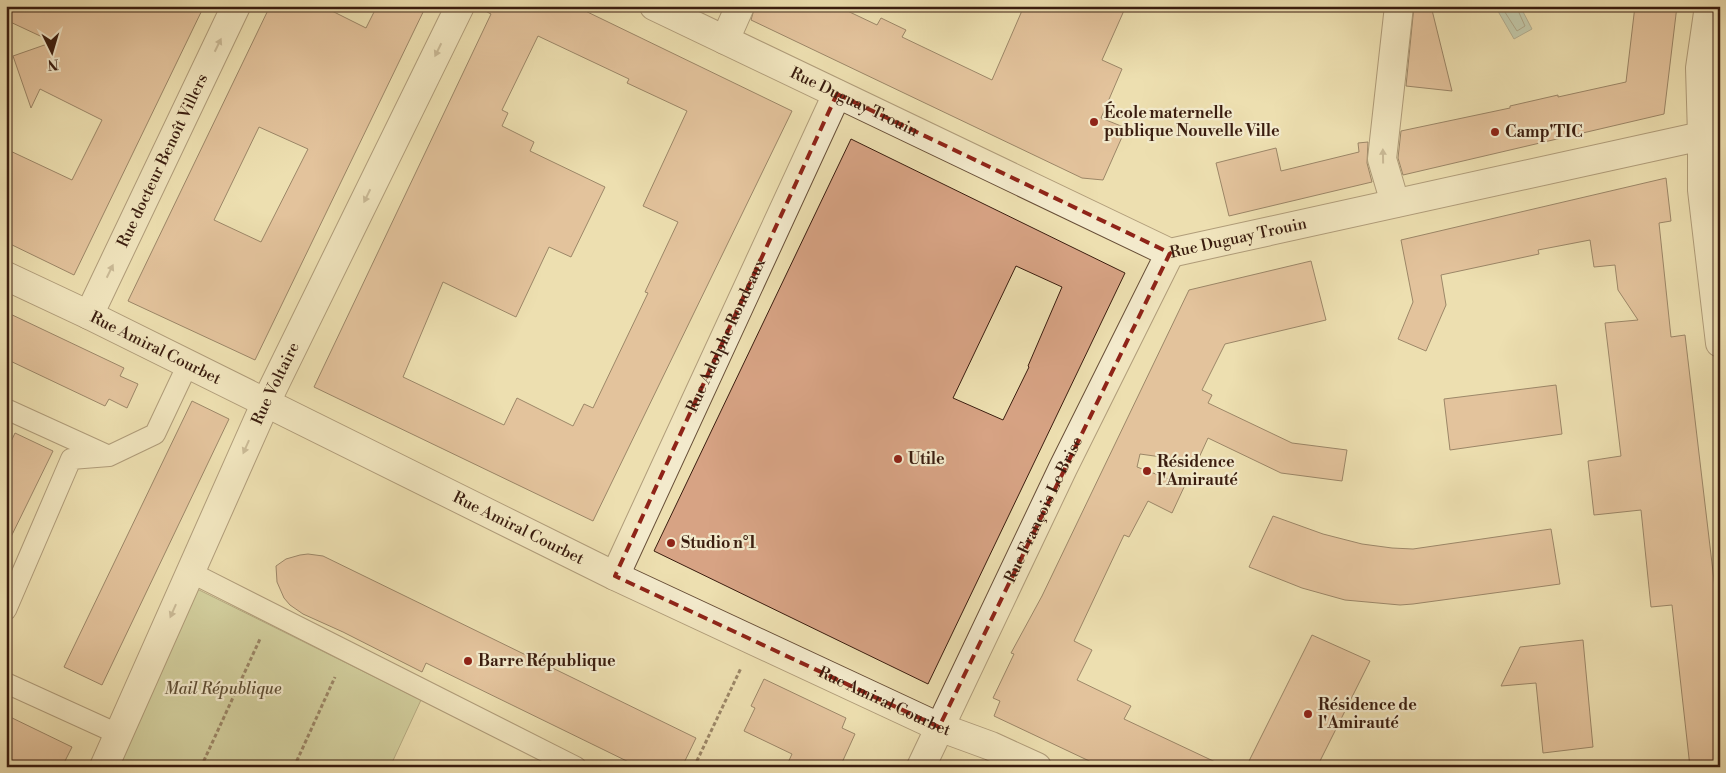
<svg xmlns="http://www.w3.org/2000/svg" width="1726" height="773" viewBox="0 0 1726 773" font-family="'Libre Bodoni',serif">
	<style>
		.green { fill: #b5c28d; stroke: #78704e }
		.water { fill: #9abcb2; stroke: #747c71 }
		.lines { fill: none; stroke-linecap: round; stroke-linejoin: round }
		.shore { stroke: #6a6c60; stroke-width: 1 }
		.building { fill: #d7a384; stroke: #3a1d0f; fill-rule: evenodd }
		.lane-casing { stroke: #674e37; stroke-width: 22 }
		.street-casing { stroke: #674e37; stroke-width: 30 }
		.path { stroke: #3a1d0f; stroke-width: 3; stroke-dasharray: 4 2.5; stroke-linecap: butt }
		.lane { stroke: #f3eacc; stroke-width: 20 }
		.street { stroke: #f3eacc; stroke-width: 28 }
		.oneway { fill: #a08e77 }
		.marked { fill: none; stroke: #8f2418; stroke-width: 4; stroke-dasharray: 10 6; stroke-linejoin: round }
		.poi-dot { fill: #8f2418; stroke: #f3eacc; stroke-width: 2 }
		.labels { text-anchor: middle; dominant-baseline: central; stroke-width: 4.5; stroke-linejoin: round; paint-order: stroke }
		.street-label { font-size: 16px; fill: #3a1d0f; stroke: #f3eacc }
		.poi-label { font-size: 16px; font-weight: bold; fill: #3a1d0f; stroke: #f3eacc; text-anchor: start }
		.park-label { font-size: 16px; font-style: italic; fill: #5f4f35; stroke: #f3eacc }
	</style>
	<rect width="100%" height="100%" fill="#eddfb0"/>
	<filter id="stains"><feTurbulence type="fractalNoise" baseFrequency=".004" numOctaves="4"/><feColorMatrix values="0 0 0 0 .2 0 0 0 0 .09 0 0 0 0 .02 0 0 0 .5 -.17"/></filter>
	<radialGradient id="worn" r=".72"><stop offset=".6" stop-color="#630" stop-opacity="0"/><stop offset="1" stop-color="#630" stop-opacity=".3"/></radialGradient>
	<!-- green -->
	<path class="green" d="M185 583 421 700 390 767H104Z"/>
	<!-- water -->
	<path class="water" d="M1495 6H1520L1532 29 1514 39Z"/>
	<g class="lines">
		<!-- shore -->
		<path class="shore" d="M1501 6 1517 31 1525 26 1516 6"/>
	</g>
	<!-- building -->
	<g class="building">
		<path d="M6 6H204L74 275 6 242V149L72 180 102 120 40 89 31 108 13 56 53 42 6 20Z"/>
		<path d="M270 6H322L366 28 377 6H426L255 360 128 301ZM259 127 308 149 261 242 214 220Z"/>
		<path d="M476 6H575L792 111 593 521 314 387 491 14ZM538 36 629 79 627 83 687 111 643 206 678 222 645 292 648 293 593 408 584 404 573 426 517 398 504 425 403 377 443 282 516 317 549 247 571 257 605 187 530 151 534 142 502 126 508 113 502 110Z"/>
		<path d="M755 6H837L877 25 881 18 906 30 902 37 992 80 1024 6H1126L1102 60 1122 69 1101 118 1126 128 1103 180 1082 178 751 20Z"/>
		<path d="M1414 6H1431L1452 91 1406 86Z"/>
		<path d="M1635 6H1677L1664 114 1403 175 1398 158 1401 131 1510 108V106L1558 95V97L1626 82Z"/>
		<path d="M851 139 1125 273 928 684 654 551ZM1016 266 1062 287 1028 366 1029 367 1003 420 953 398Z"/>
		<path d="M1368 142 1367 163 1372 182 1229 216 1216 163 1276 148 1281 171 1359 152 1358 143Z"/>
		<path d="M1666 178 1671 221 1659 223 1671 337 1685 335 1720 631V767H1690L1672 605 1651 607 1641 510 1594 515 1588 461 1621 456 1605 323 1638 320 1618 290 1615 265 1594 267 1590 240 1538 250 1539 254 1441 275 1446 305 1426 351 1398 339 1413 302 1401 240Z"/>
		<path d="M1311 261 1326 320 1225 344 1202 390 1212 395 1208 403 1292 443 1347 450 1342 481 1281 473 1208 438 1197 462 1140 454 1137 467 1185 485 1172 513 1148 501 1129 537 1124 535 1074 641 1092 650 1077 680 1131 706 1124 719 1226 767H1102L994 716 1000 701 993 698 1014 654 1011 653 1042 596 1189 290Z"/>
		<path d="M6 312 124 368 120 376 138 384 127 408 109 399 105 406 6 359Z"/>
		<path d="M1556 385 1562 434 1450 450 1444 399Z"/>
		<path d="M192 401 229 419 102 685 64 667Z"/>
		<path d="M15 433 53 451 6 547V452Z"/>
		<path d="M1273 516 1323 534 1362 544 1392 548 1413 549 1551 529 1560 584 1413 604 1400 605 1345 600 1302 588 1249 567Z"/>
		<path d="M308 554 323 556 696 738 682 767H639L426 663 422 672 343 632 303 614 290 605 284 598 277 582 276 566 286 559 300 555Z"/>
		<path d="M1312 635 1370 661 1317 767H1246Z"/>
		<path d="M1583 640 1593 747 1543 753 1536 683 1501 686 1520 647Z"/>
		<path d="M764 679 846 718 842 728 855 734 840 767H786L792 754 744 731 755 708 751 706Z"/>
		<path d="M6 715 72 747 62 767H16L6 762Z"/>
	</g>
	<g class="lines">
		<defs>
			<g id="lane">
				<path d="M6 409 107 455"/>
				<path d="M190 572 576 767"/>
				<path d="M6 610 71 459 109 456 155 434 188 364"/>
				<path d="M6 683 118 734"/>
			</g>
			<g id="street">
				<path id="s1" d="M654 6 1170 253 1720 132"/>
				<path d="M1709 6 1700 68 1702 135V190L1720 343"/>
				<path d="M725 40 740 6"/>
				<path d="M1395 203 1382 159 1399 6"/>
				<path id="s2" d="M6 276 89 315 615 576 939 727 991 746 1037 767"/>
				<path id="s3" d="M89 315 236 6"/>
				<path id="s4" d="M615 576 837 94"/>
				<path id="s5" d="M104 767 266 402 460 6"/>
				<path id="s6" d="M921 767 1063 468 1170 253"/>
			</g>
		</defs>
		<!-- lane casing -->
		<use href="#lane" class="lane-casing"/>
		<!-- street casing -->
		<use href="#street" class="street-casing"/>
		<!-- path -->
		<g class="path">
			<path d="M201 767 260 639"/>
			<path d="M294 767 335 677"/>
			<path d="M694 767 741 668"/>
		</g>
		<!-- lane -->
		<use href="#lane" class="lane"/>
		<!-- street -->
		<use href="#street" class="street"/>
	</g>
	<!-- one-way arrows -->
	<defs><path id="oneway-solid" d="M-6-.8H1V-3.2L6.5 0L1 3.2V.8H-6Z" transform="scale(1.25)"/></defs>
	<g class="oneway">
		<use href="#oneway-solid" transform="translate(218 45) rotate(-64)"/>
		<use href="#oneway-solid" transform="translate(438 50) rotate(116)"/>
		<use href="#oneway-solid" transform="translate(1383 156) rotate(-91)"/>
		<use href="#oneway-solid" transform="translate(367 196) rotate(116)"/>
		<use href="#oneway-solid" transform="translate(110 271) rotate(-64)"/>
		<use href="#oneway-solid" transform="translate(246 447) rotate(114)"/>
		<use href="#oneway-solid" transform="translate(173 611) rotate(114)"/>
	</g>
	<!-- marked area -->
	<path d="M0 0H1726V773H0ZM837 94 1170 253 939 727 615 576Z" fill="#eddfb0" fill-opacity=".55" fill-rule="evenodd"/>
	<path class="marked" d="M837 94 1170 253 939 727 615 576Z"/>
	<!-- markers -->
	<g class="poi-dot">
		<circle cx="1094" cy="122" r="5"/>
		<circle cx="1495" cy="132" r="5"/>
		<circle cx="898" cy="459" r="5"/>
		<circle cx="1147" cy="471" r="5"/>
		<circle cx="671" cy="543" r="5"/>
		<circle cx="468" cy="661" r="5"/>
		<circle cx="1308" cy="714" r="5"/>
	</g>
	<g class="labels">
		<!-- street labels -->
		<g class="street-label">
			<text stroke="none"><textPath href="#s1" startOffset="222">Rue Duguay Trouin</textPath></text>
			<text stroke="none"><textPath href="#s3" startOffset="171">Rue docteur Benoît Villers</textPath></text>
			<text stroke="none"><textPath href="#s1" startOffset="642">Rue Duguay Trouin</textPath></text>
			<text stroke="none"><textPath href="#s4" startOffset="265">Rue Adolphe Rondeaux</textPath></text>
			<text stroke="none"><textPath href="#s2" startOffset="166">Rue Amiral Courbet</textPath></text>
			<text stroke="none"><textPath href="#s5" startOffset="420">Rue Voltaire</textPath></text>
			<text stroke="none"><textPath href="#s6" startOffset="285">Rue François Le Brise</textPath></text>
			<text stroke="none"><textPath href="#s2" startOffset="571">Rue Amiral Courbet</textPath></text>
			<text stroke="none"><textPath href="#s2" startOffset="976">Rue Amiral Courbet</textPath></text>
		</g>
		<!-- poi labels -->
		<g class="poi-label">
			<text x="1104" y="113">École maternelle<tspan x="1104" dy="18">publique Nouvelle Ville</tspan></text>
			<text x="1505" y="132">Camp'TIC</text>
			<text x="908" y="459">Utile</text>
			<text x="1157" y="462">Résidence<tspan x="1157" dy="18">l'Amirauté</tspan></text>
			<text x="681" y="543">Studio n°1</text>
			<text x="478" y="661">Barre République</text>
			<text x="1318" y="705">Résidence de<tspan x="1318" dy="18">l'Amirauté</tspan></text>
		</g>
		<!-- park labels -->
		<g class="park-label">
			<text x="223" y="689">Mail République</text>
		</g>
	</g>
	<!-- margin -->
	<rect width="1726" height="773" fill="none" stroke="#eddfb0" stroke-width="25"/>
	<rect x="8" y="8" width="1711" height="758" fill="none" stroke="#3a1d0f" stroke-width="2.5"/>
	<rect x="12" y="12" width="1701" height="748" fill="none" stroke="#3a1d0f"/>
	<!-- north arrow -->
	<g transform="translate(52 52) rotate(175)" stroke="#f3eacc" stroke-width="4" paint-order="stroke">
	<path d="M0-4L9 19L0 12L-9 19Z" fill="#3a1d0f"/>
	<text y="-8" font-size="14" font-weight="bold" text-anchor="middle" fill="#3a1d0f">N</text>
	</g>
	<rect width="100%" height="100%" filter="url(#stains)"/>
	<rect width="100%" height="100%" fill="url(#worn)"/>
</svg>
